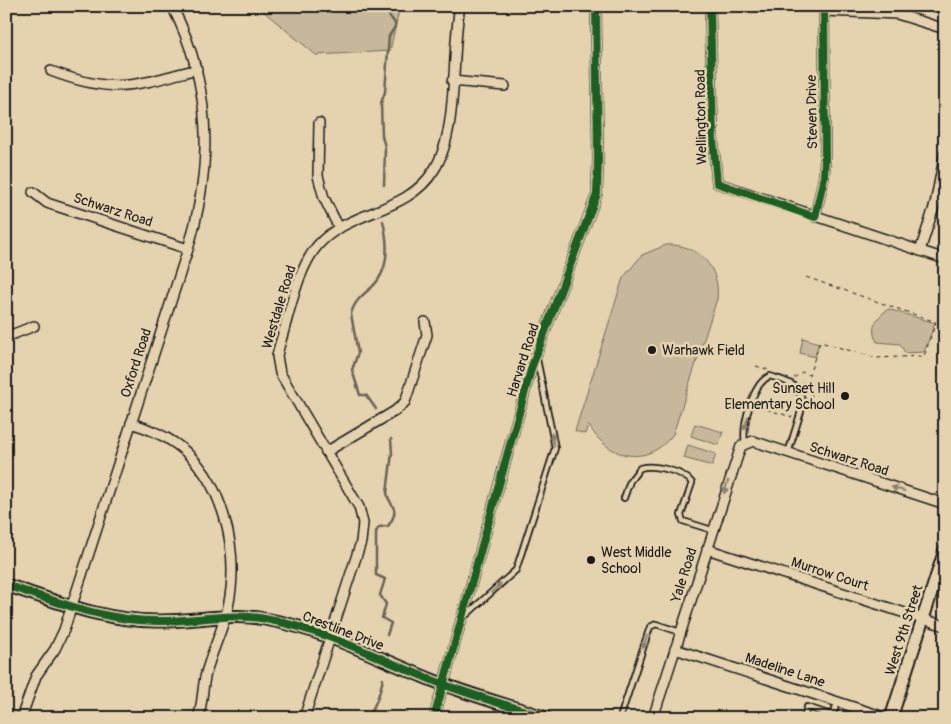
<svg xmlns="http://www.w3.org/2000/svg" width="951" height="724" viewBox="0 0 951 724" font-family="Pangolin,sans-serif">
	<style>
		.green { fill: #c8b89b; stroke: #726a5c }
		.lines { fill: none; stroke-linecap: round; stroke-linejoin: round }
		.stream { stroke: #6a6356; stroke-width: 2.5 }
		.service-casing { stroke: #1c1c1c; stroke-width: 8 }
		.minor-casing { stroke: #1c1c1c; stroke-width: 12 }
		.tertiary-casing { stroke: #1c1c1c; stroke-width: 15 }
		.path { stroke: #1c1c1c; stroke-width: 1; stroke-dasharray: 4 4; stroke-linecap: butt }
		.service { stroke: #e5d3b0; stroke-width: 4.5 }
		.minor { stroke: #e5d3b0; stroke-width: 9 }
		.tertiary { stroke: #e5d3b0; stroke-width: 11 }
		.cycleway-casing { stroke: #e5d3b0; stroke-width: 11 }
		.cycleway { stroke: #1b5e20; stroke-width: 8 }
		.oneway { fill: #8b816d }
		.poi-dot { fill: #1c1c1c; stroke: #e5d3b0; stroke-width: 2 }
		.labels { text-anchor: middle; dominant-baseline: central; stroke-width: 5; stroke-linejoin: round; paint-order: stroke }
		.street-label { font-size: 14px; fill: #1c1c1c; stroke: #e5d3b0 }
		.poi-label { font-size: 14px; fill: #1c1c1c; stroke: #e5d3b0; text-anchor: start }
	</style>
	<rect width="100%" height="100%" fill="#e5d3b0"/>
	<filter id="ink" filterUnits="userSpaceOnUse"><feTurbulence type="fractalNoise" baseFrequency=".02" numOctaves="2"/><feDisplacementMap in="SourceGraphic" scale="10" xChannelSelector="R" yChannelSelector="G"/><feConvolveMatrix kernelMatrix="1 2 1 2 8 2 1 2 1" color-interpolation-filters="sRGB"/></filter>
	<g filter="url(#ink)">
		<!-- green -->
		<g class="green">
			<path d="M257 6H400L390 51 316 55Z"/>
			<path d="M666 245C698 243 721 268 717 299L673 434C649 467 609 460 590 427L588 426 585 434 575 431 623 278 642 255Z"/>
			<path d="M888 309 935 323 924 352 905 353 900 344 877 342C869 328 876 318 888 309Z"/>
			<path d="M803 338 819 343 815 357 800 353Z"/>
			<path d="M695 424 723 432 718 445 691 436Z"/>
			<path d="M688 445 716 454 712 466 684 458Z"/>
		</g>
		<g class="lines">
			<!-- stream -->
			<g class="stream">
				<path d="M384 185 385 147 382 136 381 103 385 92 389 36 395 27V23L388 14V6"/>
				<path d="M376 409 366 395H360L352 370 358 353 351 314C354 301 363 295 372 287 390 270 388 242 383 221"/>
				<path d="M387 635 391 623 382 618 386 604 380 595 385 579 376 575V532L379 527 388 526C402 507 389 507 387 493L392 453 391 439"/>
				<path d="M367 718C376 706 380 694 383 679"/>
			</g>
			<defs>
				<g id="service">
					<path d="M745 443C742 426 752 383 770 376 788 382 801 384 803 405L788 453"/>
					<path d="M624 498 630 481 640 468C653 464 684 471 692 483L681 515 683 521 712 530"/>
					<path d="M463 618 516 570 555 448 537 359"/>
					<path d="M832 716 838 702"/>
					<path d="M620 718 650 627 656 624 680 632"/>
					<path d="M804 718 807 707 834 716"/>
				</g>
				<g id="minor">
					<path d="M710 6 713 138 717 183 945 259"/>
					<path d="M824 11 897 14 945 29"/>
					<path d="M51 71C114 95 134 86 197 69"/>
					<path d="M452 81 505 86"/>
					<path d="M319 123 318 176 324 198 339 228"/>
					<path d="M33 192 47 203 188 249"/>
					<path d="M815 217 824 177 825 159 824 6"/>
					<path d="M920 251 935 204 945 153"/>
					<path d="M6 337 34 326"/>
					<path d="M131 423C147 428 162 434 176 444 224 478 240 552 228 607 223 629 212 651 206 673 202 688 203 703 198 718"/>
					<path d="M326 452 395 411 405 402 427 335 425 322"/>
					<path d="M707 549 945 626"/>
					<path d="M675 649 887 718"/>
					<path d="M21 718 36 676 55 649 64 630 188 249C213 166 213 85 172 6"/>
					<path d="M304 718 361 542 363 523 359 507 280 373 277 356 279 347C289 316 297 269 318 245 350 209 407 214 434 170 459 131 451 53 460 6"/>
					<path d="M434 718 532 366 597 194 598 160 596 6"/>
					<path d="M653 718 741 446 753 441 945 504"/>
				</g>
				<g id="tertiary">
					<path d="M6 585C55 601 104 621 156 621 193 622 229 612 265 619 323 629 377 658 432 680 469 695 508 705 546 718"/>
					<path d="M891 718 945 550"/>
				</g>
			</defs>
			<!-- service casing -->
			<use href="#service" class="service-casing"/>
			<!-- minor casing -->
			<use href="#minor" class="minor-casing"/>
			<!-- tertiary casing -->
			<use href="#tertiary" class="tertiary-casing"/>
			<!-- path -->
			<g class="path">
				<path d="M756 366 769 370"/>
				<path d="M794 378 802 372 809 375 820 342 876 358 924 356 936 322 803 276"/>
				<path d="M802 383 816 385 809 401"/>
				<path d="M759 407 792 417"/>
				<path d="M945 426V427"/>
			</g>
			<!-- service -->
			<use href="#service" class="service"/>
			<!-- minor -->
			<use href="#minor" class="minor"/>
			<!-- tertiary -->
			<use href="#tertiary" class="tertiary"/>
			<defs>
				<g id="cycleway">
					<path d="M710 6 713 138 717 183 815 217 824 177 825 159 824 6"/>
					<path d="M6 585C55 601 104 621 156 621 193 622 229 612 265 619 323 629 377 658 432 680 469 695 508 705 546 718"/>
					<path d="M434 718 532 366 597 194 598 160 596 6"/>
				</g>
			</defs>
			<!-- cycleway casing -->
			<use href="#cycleway" class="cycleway-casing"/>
			<!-- cycleway -->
			<use href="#cycleway" class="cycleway"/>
		</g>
		<!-- one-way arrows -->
		<defs><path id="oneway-solid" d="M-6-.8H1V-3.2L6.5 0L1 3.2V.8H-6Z" transform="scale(1.25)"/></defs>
		<g class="oneway">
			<use href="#oneway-solid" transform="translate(746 423) rotate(107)"/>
			<use href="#oneway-solid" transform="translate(553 440) rotate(-100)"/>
			<use href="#oneway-solid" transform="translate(726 487) rotate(108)"/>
			<use href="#oneway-solid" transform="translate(898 489) rotate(-162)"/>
			<use href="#oneway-solid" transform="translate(496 588) rotate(-43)"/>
			<use href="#oneway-solid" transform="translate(645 642) rotate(108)"/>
		</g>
	</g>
	<!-- markers -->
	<g class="poi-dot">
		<circle cx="652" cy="350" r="5"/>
		<circle cx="845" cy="396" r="5"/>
		<circle cx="591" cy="560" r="5"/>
	</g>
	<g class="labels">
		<!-- street labels -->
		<g class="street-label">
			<text transform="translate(812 112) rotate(-91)">Steven Drive</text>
			<text transform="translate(701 117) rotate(-91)">Wellington Road</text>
			<text transform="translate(113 210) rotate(18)">Schwarz Road</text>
			<text transform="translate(279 307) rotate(-73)">Westdale Road</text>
			<text transform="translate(523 360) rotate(-72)">Harvard Road</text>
			<text transform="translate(136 363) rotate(-72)">Oxford Road</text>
			<text transform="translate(849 459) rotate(18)">Schwarz Road</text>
			<text transform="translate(830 574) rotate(18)">Murrow Court</text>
			<text transform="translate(684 575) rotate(-72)">Yale Road</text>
			<text transform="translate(904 630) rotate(-72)">West 9th Street</text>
			<text transform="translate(343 631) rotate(21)">Crestline Drive</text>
			<text transform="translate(785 670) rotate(18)">Madeline Lane</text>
		</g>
		<!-- poi labels -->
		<g class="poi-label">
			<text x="662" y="350">Warhawk Field</text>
			<text x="835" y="388" text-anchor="end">Sunset Hill<tspan x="835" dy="16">Elementary School</tspan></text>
			<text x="601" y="552">West Middle<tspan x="601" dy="16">School</tspan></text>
		</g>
	</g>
	<!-- margin -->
	<rect width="951" height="724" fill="none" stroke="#e5d3b0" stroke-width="25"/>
	<rect x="12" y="12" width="926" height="699" fill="none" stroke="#1c1c1c" stroke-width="2" filter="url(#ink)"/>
</svg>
